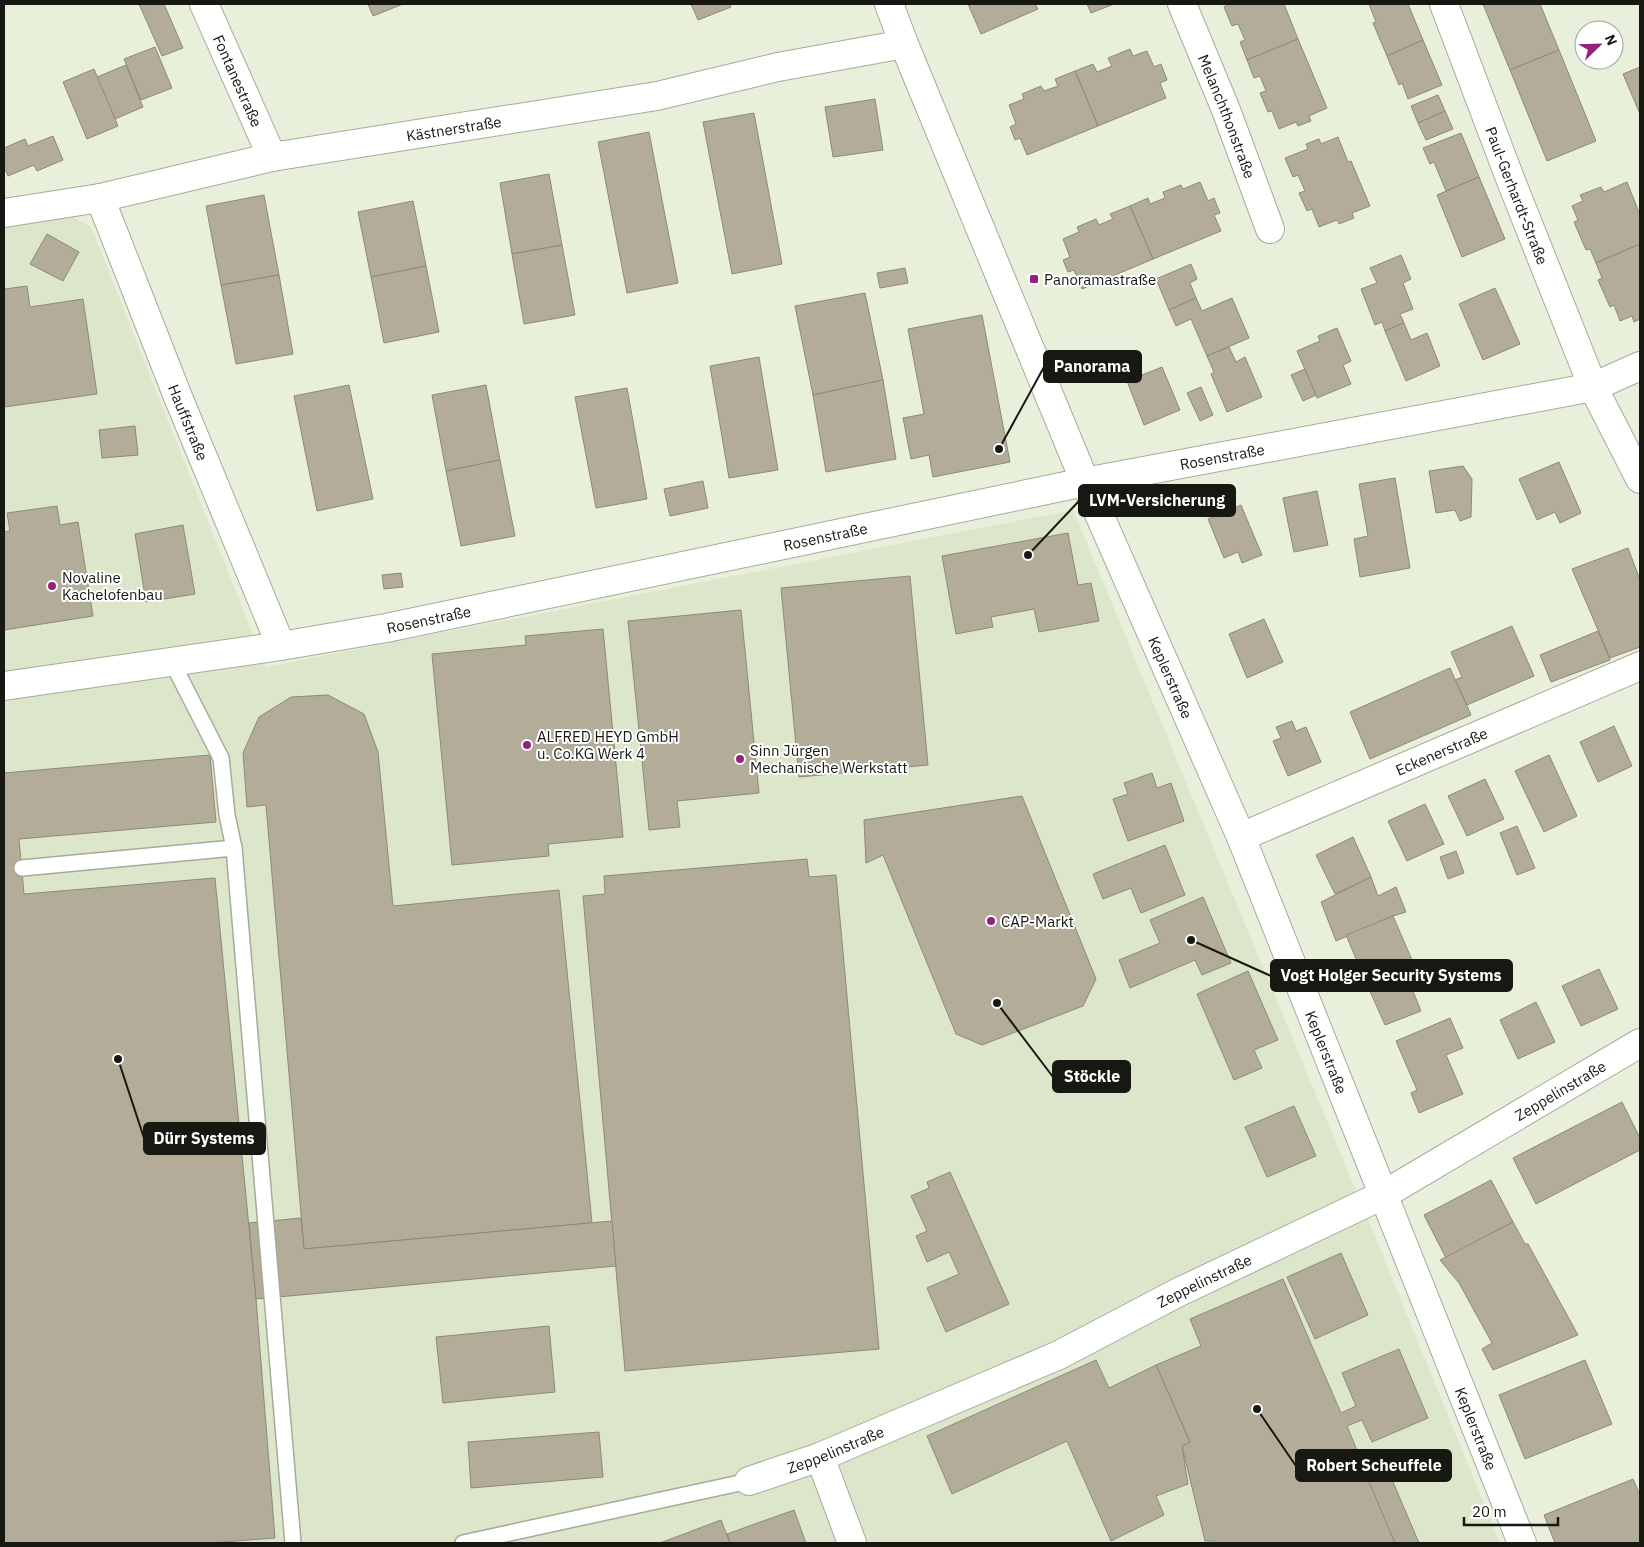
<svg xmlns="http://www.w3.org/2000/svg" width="1644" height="1547" viewBox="0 0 1644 1547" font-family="'IBM Plex Sans',sans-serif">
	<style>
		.built { fill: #dce6cb }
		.building { fill: #b2ac99; stroke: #8f8977 }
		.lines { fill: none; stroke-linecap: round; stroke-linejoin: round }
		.lane-casing { stroke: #a5ac99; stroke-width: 18 }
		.street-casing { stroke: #a5ac99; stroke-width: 30 }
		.lane { stroke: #fff; stroke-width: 15 }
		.street { stroke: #fff; stroke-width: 28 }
		.poi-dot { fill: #95207d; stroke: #fff; stroke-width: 2 }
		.labels { text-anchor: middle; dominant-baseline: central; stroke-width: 4; stroke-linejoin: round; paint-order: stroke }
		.street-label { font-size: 15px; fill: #161811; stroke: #fff }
		.poi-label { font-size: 15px; fill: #161811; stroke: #fff; text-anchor: start }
		.leader { fill: none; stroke: #161811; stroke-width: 2 }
		.callout-dot { fill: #161811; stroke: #fff; stroke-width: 2 }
		.callout { fill: #161811; stroke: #161811; stroke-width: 2 }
		.callout-label { font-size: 16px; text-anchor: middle; font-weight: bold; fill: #fff }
	</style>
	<rect width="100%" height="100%" fill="#e8efdb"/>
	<!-- built -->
	<path class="built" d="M71 216 91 227 266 667 1073 510 1383 1256 1500 1543H4V224Z"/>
	<!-- building -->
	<g class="building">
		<path d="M139 4H164L183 48 162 56Z"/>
		<path d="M368 4H403L373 16Z"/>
		<path d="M691 4H730L731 7 698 20Z"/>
		<path d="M968 4H1035L1038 9 981 34Z"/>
		<path d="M1087 4H1114L1091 13Z"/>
		<path d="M1228 4H1284L1298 39 1247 60 1240 42 1245 40 1238 24 1232 26 1224 7Z"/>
		<path d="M1369 4H1408L1423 40 1387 56 1373 23 1376 22Z"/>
		<path d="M1483 4H1540L1559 50 1510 70Z"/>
		<path d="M1298 39 1327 108 1309 116 1311 121 1298 126 1296 122 1279 129 1272 111 1268 112 1260 93 1266 91 1260 76 1254 78 1247 60Z"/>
		<path d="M1423 40 1442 85 1408 99 1402 83 1399 85 1387 56Z"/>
		<path d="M155 47 172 88 141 100 124 59Z"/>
		<path d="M1130 49 1133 56 1147 51 1154 67 1161 64 1167 80 1160 83 1166 98 1098 126 1075 71 1093 64 1097 72 1112 66 1108 58Z"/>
		<path d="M1559 50 1596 141 1547 161 1510 70Z"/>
		<path d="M126 65 143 107 115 119 97 77Z"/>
		<path d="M1640 67V114L1623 74Z"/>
		<path d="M94 69 118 126 87 139 63 82Z"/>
		<path d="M1075 71 1098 126 1027 155 1020 138 1015 140 1010 127 1016 124 1009 105 1024 99 1022 94 1041 86 1044 91 1058 86 1055 79Z"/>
		<path d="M1438 95 1445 111 1418 123 1411 106Z"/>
		<path d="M875 99 883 150 833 157 825 107Z"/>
		<path d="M1445 111 1453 129 1426 140 1418 123Z"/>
		<path d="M754 113 782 264 732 274 703 122Z"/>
		<path d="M649 132 678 283 627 293 598 142Z"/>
		<path d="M1461 133 1479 177 1446 191 1434 162 1430 164 1423 148Z"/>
		<path d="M53 136 63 160 37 171 34 165 8 176 6 171H4V148L25 139 28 146Z"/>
		<path d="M1338 137 1348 162 1351 161 1370 206 1352 213 1354 218 1339 224 1337 220 1319 227 1312 209 1307 211 1299 193 1305 191 1298 175 1293 177 1285 158 1308 149 1306 144 1319 139 1321 144Z"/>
		<path d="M549 174 562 245 512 254 500 183Z"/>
		<path d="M1479 177 1505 239 1462 257 1437 195Z"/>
		<path d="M1200 182 1208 201 1214 198 1220 213 1214 215 1221 231 1153 259 1130 206 1148 198 1150 204 1165 198 1163 192 1181 185 1183 189Z"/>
		<path d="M1627 182 1640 215V244L1596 263 1590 249 1586 250 1574 222 1578 220 1572 206 1583 201 1580 195 1601 187 1604 192Z"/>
		<path d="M264 195 279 275 221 285 206 206Z"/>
		<path d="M413 201 426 266 371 277 358 212Z"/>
		<path d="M1130 206 1153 259 1082 289 1074 270 1068 272 1063 260 1070 257 1063 239 1079 232 1077 227 1096 219 1099 225 1113 219 1110 214Z"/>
		<path d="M47 234 79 252 63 281 30 264Z"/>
		<path d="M1640 244V319L1634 322 1632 316 1620 321 1614 305 1610 307 1598 280 1602 278 1596 263Z"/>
		<path d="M562 245 575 315 524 324 512 254Z"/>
		<path d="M1401 255 1411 279 1403 283 1413 309 1400 314 1404 323 1385 331 1382 322 1375 325 1361 289 1377 283 1370 268Z"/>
		<path d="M1191 264 1197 279 1190 283 1196 298 1169 310 1156 279Z"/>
		<path d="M426 266 439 332 384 343 371 277Z"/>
		<path d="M905 268 908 283 880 288 877 273Z"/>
		<path d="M279 275 293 354 236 364 221 285Z"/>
		<path d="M4 284 5 289 27 286 30 307 83 299 97 394 4 407Z"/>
		<path d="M1495 288 1520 344 1483 360 1459 304Z"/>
		<path d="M865 293 883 380 813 395 795 306Z"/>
		<path d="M1196 298 1202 311 1232 298 1249 338 1207 356 1191 319 1176 326 1169 310Z"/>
		<path d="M982 315 1010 462 933 477 929 455 911 459 903 418 924 414 908 329Z"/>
		<path d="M1404 323 1411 340 1427 333 1440 366 1406 381 1385 331Z"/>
		<path d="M1337 328 1351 361 1343 365 1351 384 1317 398 1297 351 1320 341 1318 336Z"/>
		<path d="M1229 347 1236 362 1245 357 1262 397 1227 412 1211 374 1214 372 1207 356Z"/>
		<path d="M759 357 778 470 729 478 710 366Z"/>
		<path d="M1162 367 1180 410 1144 425 1127 381Z"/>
		<path d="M1305 369 1316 395 1303 401 1291 375Z"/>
		<path d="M883 380 896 459 826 472 813 395Z"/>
		<path d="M349 385 373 499 317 511 294 396Z"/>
		<path d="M486 385 500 460 446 471 432 395Z"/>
		<path d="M1201 387 1213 415 1200 421 1187 393Z"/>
		<path d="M627 388 647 499 596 508 575 397Z"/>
		<path d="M135 426 138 455 102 458 99 430Z"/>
		<path d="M500 460 515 536 461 546 446 471Z"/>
		<path d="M1559 462 1581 513 1560 523 1555 512 1537 520 1519 479Z"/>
		<path d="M1463 466 1472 479 1471 517 1460 521 1455 510 1436 513 1429 471Z"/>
		<path d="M1395 478 1410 568 1360 577 1354 539 1368 536 1359 484Z"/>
		<path d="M703 481 708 508 670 516 664 489Z"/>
		<path d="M1317 491 1328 545 1294 552 1283 498Z"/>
		<path d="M1241 505 1262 555 1242 563 1238 552 1224 558 1208 519Z"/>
		<path d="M57 506 60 525 78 522 93 616 4 630V532L10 531 7 513Z"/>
		<path d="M183 525 195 594 146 602 135 534Z"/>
		<path d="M1068 533 1078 585 1091 583 1099 621 1039 632 1034 609 991 617 993 627 956 634 942 556Z"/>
		<path d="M1628 548 1640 580V647L1610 658 1572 569Z"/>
		<path d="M401 573 403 587 384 589 382 575Z"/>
		<path d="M910 576 928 765 799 777 781 588Z"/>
		<path d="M741 610 759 793 677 801 680 827 649 830 628 621Z"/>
		<path d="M1264 619 1283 662 1247 678 1229 634Z"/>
		<path d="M1512 626 1534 676 1467 705 1455 680 1462 677 1451 652Z"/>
		<path d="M603 629 623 837 548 844 549 856 452 865 432 654 526 645 525 636Z"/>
		<path d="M1598 631 1610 660 1551 682 1540 655Z"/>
		<path d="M1450 668 1471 715 1370 759 1350 712Z"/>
		<path d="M328 695 364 714 378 752 393 906 559 890 592 1223 304 1249 266 805 247 807 243 753 259 717 291 697Z"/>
		<path d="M1292 721 1296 731 1306 727 1321 762 1288 776 1273 741 1281 738 1276 727Z"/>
		<path d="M1614 726 1632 766 1598 782 1580 742Z"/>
		<path d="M210 755 216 822 19 839 24 894 215 878 256 1299 275 1538 210 1543H4V773Z"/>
		<path d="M1549 755 1577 816 1544 832 1515 771Z"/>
		<path d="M1152 773 1157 788 1171 783 1184 821 1128 841 1113 799 1128 794 1124 783Z"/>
		<path d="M1485 779 1504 819 1467 836 1448 796Z"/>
		<path d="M1022 796 1096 979 1083 1006 982 1045 956 1034 883 855 866 863 864 820Z"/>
		<path d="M1425 804 1444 844 1407 861 1388 821Z"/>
		<path d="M1517 826 1535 868 1517 875 1500 833Z"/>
		<path d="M1353 837 1371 877 1335 894 1316 855Z"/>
		<path d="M1165 845 1185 895 1141 913 1131 888 1103 899 1093 874Z"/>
		<path d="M1456 851 1464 873 1448 879 1440 857Z"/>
		<path d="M807 859 809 877 836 875 879 1349 625 1371 583 896 605 894 604 876Z"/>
		<path d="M1371 877 1378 896 1396 887 1406 912 1393 916 1336 941 1321 902Z"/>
		<path d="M1203 897 1231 963 1202 975 1195 960 1130 988 1119 960 1160 943 1150 920Z"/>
		<path d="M1393 916 1412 960 1365 980 1346 935Z"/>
		<path d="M1402 964 1421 1011 1385 1025 1365 980Z"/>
		<path d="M1599 969 1618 1009 1581 1026 1562 986Z"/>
		<path d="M1248 971 1278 1040 1254 1050 1262 1068 1234 1080 1197 994Z"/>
		<path d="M1536 1002 1555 1042 1518 1059 1500 1020Z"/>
		<path d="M1450 1018 1463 1048 1446 1055 1463 1094 1419 1113 1411 1093 1417 1090 1396 1041Z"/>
		<path d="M1622 1102 1640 1138V1150L1536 1204 1513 1158Z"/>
		<path d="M1294 1106 1316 1156 1267 1177 1245 1127Z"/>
		<path d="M950 1172 1009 1304 946 1332 927 1288 959 1274 949 1252 927 1262 916 1236 927 1231 911 1196 929 1188 927 1182Z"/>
		<path d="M1491 1180 1513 1222 1446 1258 1424 1215Z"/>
		<path d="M301 1218 304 1249 612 1221 616 1266 256 1299 249 1223Z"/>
		<path d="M1513 1222 1525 1244H1528L1578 1335 1493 1370 1482 1349 1492 1343 1459 1283 1440 1260Z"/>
		<path d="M1341 1253 1368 1315 1315 1339 1287 1277Z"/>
		<path d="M1283 1279 1341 1413 1356 1406 1342 1373 1399 1349 1428 1418 1372 1442 1362 1420 1347 1426 1395 1543H1216L1215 1541H1205L1182 1446 1190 1442 1156 1365 1201 1346 1190 1319Z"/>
		<path d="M549 1326 555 1392 443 1403 436 1337Z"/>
		<path d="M1096 1360 1109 1388 1156 1365 1190 1442 1182 1446 1188 1484 1156 1496 1164 1515 1111 1541 1067 1441 952 1494 927 1436Z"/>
		<path d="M1585 1360 1612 1424 1525 1459 1499 1395Z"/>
		<path d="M599 1432 603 1477 471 1488 468 1442Z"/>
		<path d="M1379 1449 1419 1543H1395L1359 1458Z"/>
		<path d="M1633 1479 1640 1495V1543H1555L1544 1515Z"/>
		<path d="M794 1510 806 1543H730L727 1534Z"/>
		<path d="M721 1520 730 1543H660Z"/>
	</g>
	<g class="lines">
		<defs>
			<g id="lane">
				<path d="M172 662 221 758 227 815 234 848"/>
				<path d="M22 868 234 848 293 1543"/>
				<path d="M463 1543 749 1481"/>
			</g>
			<g id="street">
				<path id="s1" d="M204 4 272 157"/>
				<path id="s2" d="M889 4 904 44 1085 482 1241 837 1522 1543"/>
				<path id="s3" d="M1182 4 1226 110 1270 229"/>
				<path id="s4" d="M1444 4 1511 181 1593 387 1640 479"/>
				<path id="s5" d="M100 198 178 397 281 646"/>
				<path id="s6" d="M4 213 100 198 272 157 657 96 778 67 904 44"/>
				<path id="s7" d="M4 686 281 646 386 628 1085 482 1593 387 1640 366"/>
				<path id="s8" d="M1241 837 1640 666"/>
				<path d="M820 1457 852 1543"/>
				<path id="s9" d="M749 1481 820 1457 1059 1355 1177 1293 1383 1195 1640 1043"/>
			</g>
		</defs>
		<!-- lane casing -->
		<use href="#lane" class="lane-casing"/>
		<!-- street casing -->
		<use href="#street" class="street-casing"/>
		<!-- lane -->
		<use href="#lane" class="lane"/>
		<!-- street -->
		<use href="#street" class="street"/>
	</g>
	<!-- markers -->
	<g class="poi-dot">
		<rect x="1029" y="274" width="10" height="10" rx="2.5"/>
		<circle cx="52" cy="586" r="5"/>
		<circle cx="527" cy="745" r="5"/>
		<circle cx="740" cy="759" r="5"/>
		<circle cx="991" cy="921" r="5"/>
	</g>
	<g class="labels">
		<!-- street labels -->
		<g class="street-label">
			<text stroke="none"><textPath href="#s1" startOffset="84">Fontanestraße</textPath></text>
			<text stroke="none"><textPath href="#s3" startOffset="121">Melanchthonstraße</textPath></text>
			<text stroke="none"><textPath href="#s6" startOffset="458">Kästnerstraße</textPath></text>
			<text stroke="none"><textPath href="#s4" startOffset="205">Paul-Gerhardt-Straße</textPath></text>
			<text stroke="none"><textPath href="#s5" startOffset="241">Hauffstraße</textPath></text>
			<text stroke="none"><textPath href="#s7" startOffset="1240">Rosenstraße</textPath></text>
			<text stroke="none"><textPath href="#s7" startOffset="835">Rosenstraße</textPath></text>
			<text stroke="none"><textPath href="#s7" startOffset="430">Rosenstraße</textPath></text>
			<text stroke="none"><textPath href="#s2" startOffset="730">Keplerstraße</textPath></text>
			<text stroke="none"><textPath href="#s8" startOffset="218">Eckenerstraße</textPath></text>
			<text stroke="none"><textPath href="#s2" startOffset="1136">Keplerstraße</textPath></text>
			<text stroke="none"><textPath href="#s9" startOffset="902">Zeppelinstraße</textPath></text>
			<text stroke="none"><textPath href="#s9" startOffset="498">Zeppelinstraße</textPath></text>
			<text stroke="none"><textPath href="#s2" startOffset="1541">Keplerstraße</textPath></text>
			<text stroke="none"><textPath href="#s9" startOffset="92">Zeppelinstraße</textPath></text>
		</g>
		<!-- poi labels -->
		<g class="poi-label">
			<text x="1044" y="279">Panoramastraße</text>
			<text x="62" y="577">Novaline<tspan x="62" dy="17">Kachelofenbau</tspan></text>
			<text x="537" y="736">ALFRED HEYD GmbH<tspan x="537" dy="17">u. Co.KG Werk 4</tspan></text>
			<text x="750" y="750">Sinn Jürgen<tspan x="750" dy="17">Mechanische Werkstatt</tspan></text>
			<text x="1001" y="921">CAP-Markt</text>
		</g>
	</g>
	<!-- callouts -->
	<path class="leader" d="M999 449L1044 367M1028 555L1079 501M1191 940L1271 976M997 1003L1053 1077M118 1059L144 1138M1257 1409L1296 1466"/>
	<g class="callout-dot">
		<circle cx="999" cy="449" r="5"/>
		<circle cx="1028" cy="555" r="5"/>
		<circle cx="1191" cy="940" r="5"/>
		<circle cx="997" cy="1003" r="5"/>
		<circle cx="118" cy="1059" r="5"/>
		<circle cx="1257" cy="1409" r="5"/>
	</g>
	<g class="callout">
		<rect x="1044" y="351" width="97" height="31" rx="5"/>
		<rect x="1079" y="485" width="156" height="31" rx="5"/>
		<rect x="1271" y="960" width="241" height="31" rx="5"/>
		<rect x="1053" y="1061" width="77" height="31" rx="5"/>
		<rect x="144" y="1123" width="121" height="31" rx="5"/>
		<rect x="1296" y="1450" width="155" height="31" rx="5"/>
	</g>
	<g class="callout-label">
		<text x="1092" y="372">Panorama</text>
		<text x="1157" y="506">LVM-Versicherung</text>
		<text x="1391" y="981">Vogt Holger Security Systems</text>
		<text x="1092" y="1082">Stöckle</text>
		<text x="204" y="1144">Dürr Systems</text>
		<text x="1374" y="1471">Robert Scheuffele</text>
	</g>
	<!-- border -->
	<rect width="1644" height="1547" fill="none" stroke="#161811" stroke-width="10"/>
	<!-- north arrow -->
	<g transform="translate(1599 45) rotate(67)"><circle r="24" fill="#ffffff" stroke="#a2a3a0"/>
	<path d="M0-4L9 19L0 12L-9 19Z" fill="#95207d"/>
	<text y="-8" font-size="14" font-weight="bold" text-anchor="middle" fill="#161811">N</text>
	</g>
	<!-- scale -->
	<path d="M1464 1517v8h94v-8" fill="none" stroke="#161811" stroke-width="2.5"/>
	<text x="1472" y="1517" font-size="15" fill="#161811" stroke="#ffffff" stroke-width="4" paint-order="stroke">20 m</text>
</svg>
